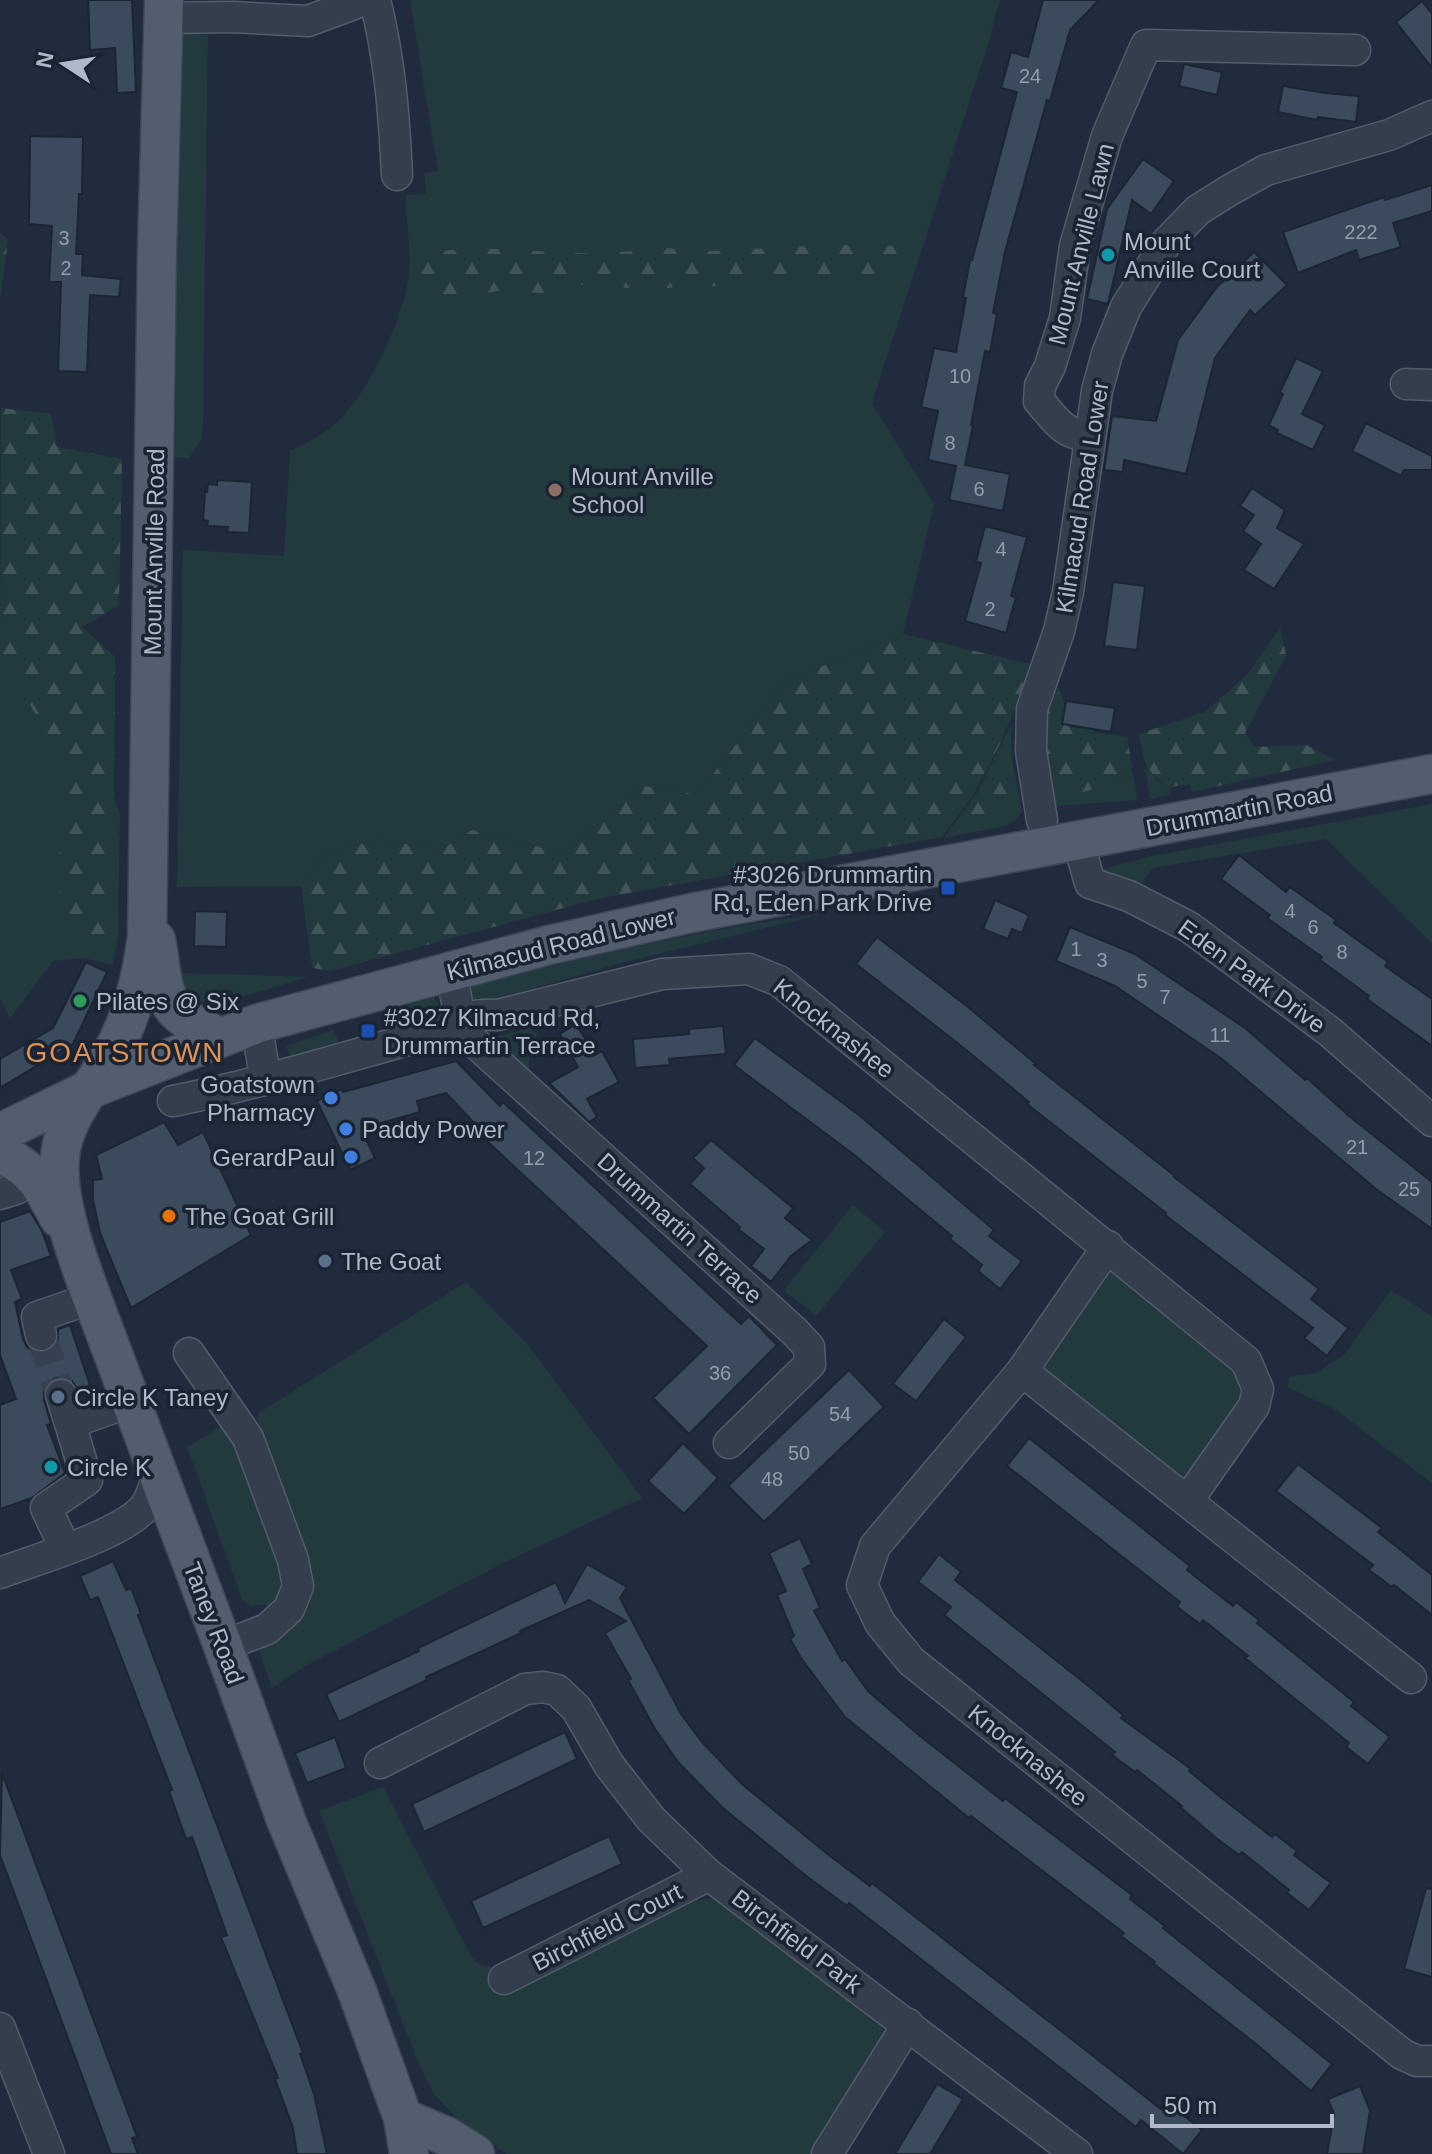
<svg xmlns="http://www.w3.org/2000/svg" width="1432" height="2154" viewBox="0 0 1432 2154" font-family="Arial,sans-serif">
	<style>
		.green { fill: #223a3e }
		.forest { fill: url(#forest-firs) }
		.building { fill: #3c4a5d; stroke: #1b2533; stroke-width: 2 }
		.lines { fill: none; stroke-linecap: round; stroke-linejoin: round }
		.minor-tunnel { stroke: #354152; stroke-width: 30; stroke-dasharray: 30 15; stroke-linecap: butt }
		.minor-casing { stroke: #525c6b; stroke-width: 33 }
		.major-casing { stroke: #3d4756; stroke-width: 41 }
		.minor { stroke: #343e4d; stroke-width: 30 }
		.major { stroke: #525d6d; stroke-width: 38 }
		.culture-dot { fill: #0f9aa8; stroke: #192331; stroke-width: 3 }
		.education-dot { fill: #8d6e63; stroke: #192331; stroke-width: 3 }
		.transit-dot { fill: #1a4fb4; stroke: #192331; stroke-width: 3 }
		.leisure-dot { fill: #2e9e5b; stroke: #192331; stroke-width: 3 }
		.shop-dot { fill: #3f7fe0; stroke: #192331; stroke-width: 3 }
		.food-dot { fill: #e8710a; stroke: #192331; stroke-width: 3 }
		.service-dot { fill: #5c6f8a; stroke: #192331; stroke-width: 3 }
		.labels { text-anchor: middle; dominant-baseline: central; stroke-width: 7; stroke-linejoin: round; paint-order: stroke }
		.number-label { font-size: 20px; fill: #929dae }
		.poi-label { font-size: 24px; fill: #afb9c9; stroke: #192331; text-anchor: start }
		.street-label { font-size: 24px; fill: #afb9c9; stroke: #192331 }
		.quarter-label { font-size: 28px; letter-spacing: 2px; fill: #de9255; stroke: #192331 }
	</style>
	<defs>
		<pattern id="forest-firs" width="22" height="20" patternUnits="userSpaceOnUse" patternTransform="scale(2)"><rect width="22" height="20" fill="#223a3e"/><path d="M5 1l3.5 6h-7zM16 11l3.5 6h-7z" fill="#405459"/></pattern>
	</defs>
	<rect width="100%" height="100%" fill="#202c3d"/>
	<!-- green -->
	<g class="green">
		<path d="M410 0H1000L986 51 872 403 934 504 903 634 785 681 697 795 645 786 563 853 472 830 441 850 377 839 325 854 301 886 177 887 183 550 284 556 290 451C307 443 323 435 337 422 368 395 401 322 408 281 412 256 406 221 406 195L426 194 424 173 438 171Z"/>
		<path d="M208 27 203 422 202 439 189 458 175 457 179 34Z"/>
		<path d="M0 624 65 672 120 815 118 935 113 965 83 958 53 961 10 1018 0 999Z"/>
		<path d="M1011 725 1012 758 1022 812 1014 821 1005 826 944 838 977 793Z"/>
		<path d="M1131 761 1137 800 1054 806 1048 782 1119 781Z"/>
		<path d="M1145 767 1157 780 1170 787V795L1150 799Z"/>
		<path d="M1432 804V943L1326 839 1152 868 1139 888 1099 870 1148 857Z"/>
		<path d="M826 913 614 965 497 999H486L484 1004 472 999 469 989 474 984C590 957 708 928 826 913Z"/>
		<path d="M181 973 308 977 235 999 232 990 221 992 223 1002C199 1005 181 1001 181 973Z"/>
		<path d="M434 997 440 1006 437 1017 431 1013 421 1020 402 1025 398 1009Z"/>
		<path d="M530 1028 538 1034 529 1056 530 1079 480 1041Z"/>
		<path d="M334 1030 338 1042 290 1056 286 1046Z"/>
		<path d="M853 1205 885 1232 816 1316 784 1290Z"/>
		<path d="M1110 1262 1234 1361 1242 1403 1183 1486 1031 1376Z"/>
		<path d="M466 1282 528 1345 642 1498 501 1564 305 1666 272 1688 259 1651 289 1629 265 1448 257 1414Z"/>
		<path d="M1391 1290 1432 1316V1483L1336 1410 1288 1387 1289 1377 1316 1373 1344 1355Z"/>
		<path d="M227 1423 281 1571C280 1587 283 1599 267 1607L265 1604 251 1606 242 1599 187 1447Z"/>
		<path d="M383 1787 472 1958 479 1964 503 1970 517 1989 690 1902 715 1897 881 2021 884 2035 879 2047 811 2154H507L456 2118 434 2094 419 2064 319 1811Z"/>
	</g>
	<!-- forest -->
	<g class="forest">
		<path d="M0 233 8 239 0 301Z"/>
		<path d="M828 245 908 246 906 267 888 278 853 274 815 281 770 278 728 287 694 285 651 290 585 284 542 293 498 291 453 298 425 295C418 276 418 268 430 252L473 248 599 254 663 248 713 251Z"/>
		<path d="M1 408 51 414 57 447 122 459 119 605 82 627 115 657 113 965 68 919 54 875 69 815 59 753 9 670 0 665Z"/>
		<path d="M1280 628 1286 655 1245 733 1254 747 1306 745 1335 760 1192 792 1190 784 1170 787C1144 772 1144 762 1139 734L1205 712 1247 675Z"/>
		<path d="M903 634 1034 665 999 746 973 795 942 837 601 898 330 971 312 968 301 886 325 854 377 839 441 850 472 830 563 853 645 786 697 795 785 681Z"/>
		<path d="M1058 688 1069 715 1098 733 1127 737 1131 761 1119 781 1074 795 1048 782 1043 723Z"/>
		<path d="M1000 756 1009 760 1017 804 1007 812 992 815 983 826 971 828 960 825 979 797Z"/>
	</g>
	<!-- building -->
	<g class="building">
		<path d="M88 0H132L136 92 117 93 115 48 90 50Z"/>
		<path d="M1043 0H1099L1070 30 1050 101 1047 100 1005 252 993 313 997 314 990 352 985 351 971 425 973 426 965 465 1010 474 1003 511 949 500 956 466 928 460 938 411 921 407 934 348 956 352 966 298 963 297 970 260H972L1017 92 1001 88 1011 52 1028 57Z"/>
		<path d="M1422 1 1432 14V68L1396 22Z"/>
		<path d="M1184 64 1222 72 1217 95 1179 86Z"/>
		<path d="M1283 86 1325 93 1359 96 1356 122 1318 117 1317 120 1278 112Z"/>
		<path d="M30 136 83 137 82 194H79L76 254H83L82 275 121 279 119 297 90 295 87 372 58 371 61 282H49L52 226 29 224Z"/>
		<path d="M1143 159 1174 181 1151 214 1132 200 1108 304 1087 299 1107 209Z"/>
		<path d="M1432 185V211L1393 223 1401 247 1359 260 1356 250 1298 273 1283 232 1384 197 1385 200Z"/>
		<path d="M1254 252 1287 285 1255 315 1250 310 1215 358 1186 474 1124 460 1123 472 1104 470 1112 416 1156 421 1178 340 1216 288Z"/>
		<path d="M1296 358 1323 371 1302 414 1325 425 1313 450 1277 433 1278 430 1269 425 1283 394 1280 392Z"/>
		<path d="M1366 423 1432 456V470H1404L1401 476 1352 451Z"/>
		<path d="M217 480 252 482 249 533 227 532 228 527 207 526 208 521 203 520 205 491 207 492 208 484 217 485Z"/>
		<path d="M1252 488 1285 510 1277 528 1304 544 1274 589 1244 570 1261 544 1243 531 1254 515 1240 506Z"/>
		<path d="M985 526 1027 537 1011 596 1016 597 1006 633 965 621 981 563 976 562Z"/>
		<path d="M1113 582 1145 586 1137 650 1104 646Z"/>
		<path d="M1066 701 1115 708 1111 732 1062 724Z"/>
		<path d="M1239 855 1286 892 1290 887 1336 920 1334 923 1388 962 1385 966 1432 999V1046L1367 999 1369 996 1320 960 1322 957 1267 918 1270 915 1221 879Z"/>
		<path d="M995 900 1029 915 1022 933 1012 929 1008 939 983 929Z"/>
		<path d="M195 911 227 912 226 947 194 946Z"/>
		<path d="M1070 927 1135 954 1245 1028 1305 1080 1307 1078 1349 1116 1432 1182V1229L1376 1189 1222 1059 1115 986 1056 961Z"/>
		<path d="M877 937 968 1007 1036 1064 1034 1065 1175 1176 1174 1177 1319 1289 1311 1299 1348 1328 1327 1356 1304 1338 1313 1328 1165 1215 1166 1213 1027 1104 1029 1102 960 1045 856 964Z"/>
		<path d="M86 962 107 972 73 1044 0 1088V1059L53 1028Z"/>
		<path d="M576 1024 595 1055 602 1051 619 1082 587 1099 597 1117 589 1122 549 1083 578 1067 560 1034Z"/>
		<path d="M723 1026 726 1054 669 1059 670 1065 635 1068 633 1039 689 1034V1029Z"/>
		<path d="M755 1038 859 1115 994 1230 989 1236 1022 1261 1000 1289 978 1271 982 1265 950 1239 952 1236 853 1154 734 1065Z"/>
		<path d="M456 1061 500 1106 503 1102 741 1324 749 1316 777 1345 689 1434 653 1398 707 1346 476 1131 479 1128 446 1093 417 1101 420 1112 361 1129 375 1158 350 1170 317 1101 341 1089 343 1092Z"/>
		<path d="M164 1122 178 1145 203 1132 251 1235 131 1308 100 1233 93 1200V1180L102 1179 96 1155Z"/>
		<path d="M711 1140 793 1208 785 1218 812 1240 791 1256 771 1282 751 1266 764 1249 738 1229 740 1227 690 1184 704 1168 693 1158Z"/>
		<path d="M30 1211 42 1231 51 1256 11 1270 22 1299 15 1302 23 1339 27 1347 35 1352H46L54 1348 58 1341V1329L70 1325 90 1385 78 1390 72 1381 64 1377 55 1378 47 1384 44 1390V1400L51 1424 47 1425 65 1473 32 1498 0 1509V1405L16 1399 0 1355V1222Z"/>
		<path d="M944 1319 966 1337 916 1401 893 1384Z"/>
		<path d="M849 1370 884 1407 764 1522 728 1486Z"/>
		<path d="M1029 1438 1190 1566 1187 1570 1233 1606 1236 1602 1259 1620 1257 1623 1354 1702 1351 1706 1390 1737 1368 1764 1346 1747 1349 1743 1245 1658 1248 1656 1203 1620 1200 1624 1177 1607 1180 1602 1007 1466Z"/>
		<path d="M683 1443 718 1478 684 1514 648 1481Z"/>
		<path d="M1298 1464 1382 1528 1378 1532 1432 1575V1615L1394 1585 1392 1587 1369 1570 1373 1565 1276 1491Z"/>
		<path d="M800 1538 812 1564 803 1569 820 1608 814 1611 842 1661 845 1659 868 1691 920 1736 1003 1801 1005 1798 1132 1895 1130 1899 1165 1926 1163 1928 1332 2064 1311 2091 1256 2044 1154 1964 1155 1962 1121 1936 1124 1933 971 1816 969 1818 845 1717 801 1658 790 1639 794 1636 777 1595 786 1591 769 1553Z"/>
		<path d="M939 1554 961 1572 955 1580 1091 1688 1123 1715 1121 1718 1191 1769 1189 1771 1223 1799 1272 1837 1275 1834 1297 1851 1294 1855 1331 1883 1309 1910 1287 1893 1289 1890 1242 1852 1239 1855 1216 1838 1180 1807 1182 1806 1137 1770 1135 1772 1112 1755 1115 1752 1080 1724 944 1615 951 1607 918 1582Z"/>
		<path d="M113 1561 126 1590 131 1588 141 1614 138 1615 155 1661 303 2053 300 2054 314 2094 327 2154H297L293 2128 275 2079 278 2078 221 1937 227 1935 192 1837 186 1839 169 1791 172 1790 98 1597 90 1600 80 1576Z"/>
		<path d="M587 1564 627 1587 620 1598 681 1714 702 1742 742 1784 830 1856 870 1886 872 1883 1161 2109 1167 2102 1202 2130 1183 2154 1141 2120 1136 2127 849 1903 847 1906 805 1875 723 1808 678 1762 655 1729 628 1680 631 1679 605 1633 626 1621 589 1600 520 1631 521 1633 426 1677 427 1680 339 1722 326 1694 419 1651 418 1648 556 1582 565 1603Z"/>
		<path d="M565 1732 577 1759 424 1832 412 1804Z"/>
		<path d="M335 1737 346 1768 307 1783 295 1753Z"/>
		<path d="M2 1773 137 2137 132 2138 138 2154H111L0 1855Z"/>
		<path d="M609 1836 622 1864 483 1928 471 1901Z"/>
		<path d="M1426 1888 1432 1889V1977L1404 1969Z"/>
		<path d="M937 2084 963 2099 930 2154H895Z"/>
		<path d="M1360 2086 1370 2111 1363 2154H1327L1334 2114 1328 2099Z"/>
	</g>
	<g class="lines">
		<!-- minor-tunnel -->
		<path class="minor-tunnel" d="M41 1335 61 1395"/>
		<defs>
			<g id="minor">
				<path d="M375 0C390 60 394 114 397 175"/>
				<path d="M164 18 232 17 308 21 354 4 355 0"/>
				<path d="M1406 384 1432 385"/>
				<path d="M1089 436C1062 434 1056 420 1039 401L1040 386 1050 366 1065 318 1075 246 1107 136 1146 45 1355 50"/>
				<path d="M1042 820 1031 751 1032 709 1059 631 1068 592 1097 391 1107 354 1126 307 1166 243 1198 210 1230 190 1266 170 1389 135 1432 116"/>
				<path d="M1078 841 1090 883 1129 896 1189 927 1330 1032 1432 1121"/>
				<path d="M451 971 460 1018 472 1040 794 1331 809 1347 810 1364 729 1443"/>
				<path d="M256 1024 266 1080"/>
				<path d="M173 1101C254 1085 332 1061 411 1039 445 1029 461 1012 498 1015L662 974 749 969 779 981 1246 1361 1258 1389 1254 1406 1188 1500"/>
				<path d="M0 1194 16 1189"/>
				<path d="M1108 1246 1022 1371 875 1546 862 1585 880 1623 911 1661 1402 2054 1417 2061H1432"/>
				<path d="M41 1335 37 1317 92 1298"/>
				<path d="M189 1353 248 1438 293 1560 298 1586 289 1609 267 1629 223 1646"/>
				<path d="M1022 1371 1411 1678"/>
				<path d="M61 1395 70 1423"/>
				<path d="M65 1548 46 1508 87 1480 70 1423 130 1402"/>
				<path d="M0 1573C37 1559 118 1536 143 1509 151 1500 154 1486 158 1475"/>
				<path d="M380 1763 525 1689 543 1687 557 1690 576 1708 609 1765 651 1819 709 1875 1077 2154"/>
				<path d="M504 1979 709 1875"/>
				<path d="M0 2028 49 2154"/>
				<path d="M827 2154 908 2024"/>
			</g>
			<g id="major">
				<path d="M164 0 157 251 147 937C141 980 132 1019 109 1058 93 1087 67 1115 61 1149 53 1193 77 1257 92 1298L223 1646 286 1820 357 1991 403 2118 409 2154"/>
				<path d="M156 940C161 961 160 996 177 1012 189 1023 206 1030 220 1037"/>
				<path d="M0 1133 88 1090 256 1024 549 945 691 913 1432 774"/>
				<path d="M0 1154C32 1166 44 1189 59 1218"/>
				<path d="M403 2118 448 2137 475 2154"/>
			</g>
		</defs>
		<!-- minor casing -->
		<use href="#minor" class="minor-casing"/>
		<!-- major casing -->
		<use href="#major" class="major-casing"/>
		<!-- minor -->
		<use href="#minor" class="minor"/>
		<!-- major -->
		<use href="#major" class="major"/>
	</g>
	<!-- markers -->
	<g class="culture-dot">
		<circle cx="1108" cy="255" r="8"/>
		<circle cx="51" cy="1467" r="8"/>
	</g>
	<circle class="education-dot" cx="555" cy="490" r="8"/>
	<g class="transit-dot">
		<rect x="940" y="880" width="16" height="16" rx="4"/>
		<rect x="360" y="1023" width="16" height="16" rx="4"/>
	</g>
	<circle class="leisure-dot" cx="80" cy="1001" r="8"/>
	<g class="shop-dot">
		<circle cx="331" cy="1098" r="8"/>
		<circle cx="346" cy="1129" r="8"/>
		<circle cx="351" cy="1157" r="8"/>
	</g>
	<circle class="food-dot" cx="169" cy="1216" r="8"/>
	<g class="service-dot">
		<circle cx="325" cy="1261" r="8"/>
		<circle cx="58" cy="1397" r="8"/>
	</g>
	<g class="labels">
		<!-- number labels -->
		<g class="number-label">
			<text x="1030" y="76">24</text>
			<text x="1361" y="232">222</text>
			<text x="64" y="238">3</text>
			<text x="66" y="268">2</text>
			<text x="960" y="376">10</text>
			<text x="950" y="443">8</text>
			<text x="979" y="489">6</text>
			<text x="1001" y="549">4</text>
			<text x="990" y="609">2</text>
			<text x="1290" y="911">4</text>
			<text x="1313" y="927">6</text>
			<text x="1076" y="949">1</text>
			<text x="1342" y="952">8</text>
			<text x="1102" y="960">3</text>
			<text x="1142" y="981">5</text>
			<text x="1165" y="997">7</text>
			<text x="1220" y="1035">11</text>
			<text x="1357" y="1147">21</text>
			<text x="534" y="1158">12</text>
			<text x="1409" y="1189">25</text>
			<text x="720" y="1373">36</text>
			<text x="840" y="1414">54</text>
			<text x="799" y="1453">50</text>
			<text x="772" y="1479">48</text>
		</g>
		<!-- poi labels -->
		<g class="poi-label">
			<text x="1124" y="241">Mount<tspan x="1124" dy="28">Anville Court</tspan></text>
			<text x="571" y="476">Mount Anville<tspan x="571" dy="28">School</tspan></text>
			<text x="932" y="874" text-anchor="end">#3026 Drummartin<tspan x="932" dy="28">Rd, Eden Park Drive</tspan></text>
			<text x="96" y="1001">Pilates @ Six</text>
			<text x="384" y="1017">#3027 Kilmacud Rd,<tspan x="384" dy="28">Drummartin Terrace</tspan></text>
			<text x="315" y="1084" text-anchor="end">Goatstown<tspan x="315" dy="28">Pharmacy</tspan></text>
			<text x="362" y="1129">Paddy Power</text>
			<text x="335" y="1157" text-anchor="end">GerardPaul</text>
			<text x="185" y="1216">The Goat Grill</text>
			<text x="341" y="1261">The Goat</text>
			<text x="74" y="1397">Circle K Taney</text>
			<text x="67" y="1467">Circle K</text>
		</g>
		<!-- street labels -->
		<g class="street-label">
			<text transform="translate(1081 244) rotate(-76)">Mount Anville Lawn</text>
			<text transform="translate(1082 497) rotate(-81)">Kilmacud Road Lower</text>
			<text transform="translate(154 552) rotate(-89)">Mount Anville Road</text>
			<text transform="translate(1239 810) rotate(-11)">Drummartin Road</text>
			<text transform="translate(561 944) rotate(-14)">Kilmacud Road Lower</text>
			<text transform="translate(1252 976) rotate(36)">Eden Park Drive</text>
			<text transform="translate(834 1028) rotate(38)">Knocknashee</text>
			<text transform="translate(680 1228) rotate(42)">Drummartin Terrace</text>
			<text transform="translate(214 1623) rotate(69)">Taney Road</text>
			<text transform="translate(1028 1755) rotate(39)">Knocknashee</text>
			<text transform="translate(607 1927) rotate(-27)">Birchfield Court</text>
			<text transform="translate(797 1941) rotate(37)">Birchfield Park</text>
		</g>
		<!-- quarter labels -->
		<g class="quarter-label">
			<text x="125" y="1052">GOATSTOWN</text>
		</g>
	</g>
	<!-- north arrow -->
	<g transform="translate(64 64) rotate(282)" stroke="#192331" stroke-width="6" paint-order="stroke">
	<path d="M0-6L14 30L0 20L-14 30Z" fill="#afb9c9"/>
	<text y="-12" font-size="22" font-weight="bold" text-anchor="middle" fill="#afb9c9">N</text>
	</g>
	<!-- scale -->
	<path d="M1152 2114v12h180v-12" fill="none" stroke="#afb9c9" stroke-width="4"/>
	<text x="1164" y="2114" font-size="24" fill="#afb9c9" stroke="#192331" stroke-width="6" paint-order="stroke">50 m</text>
</svg>
